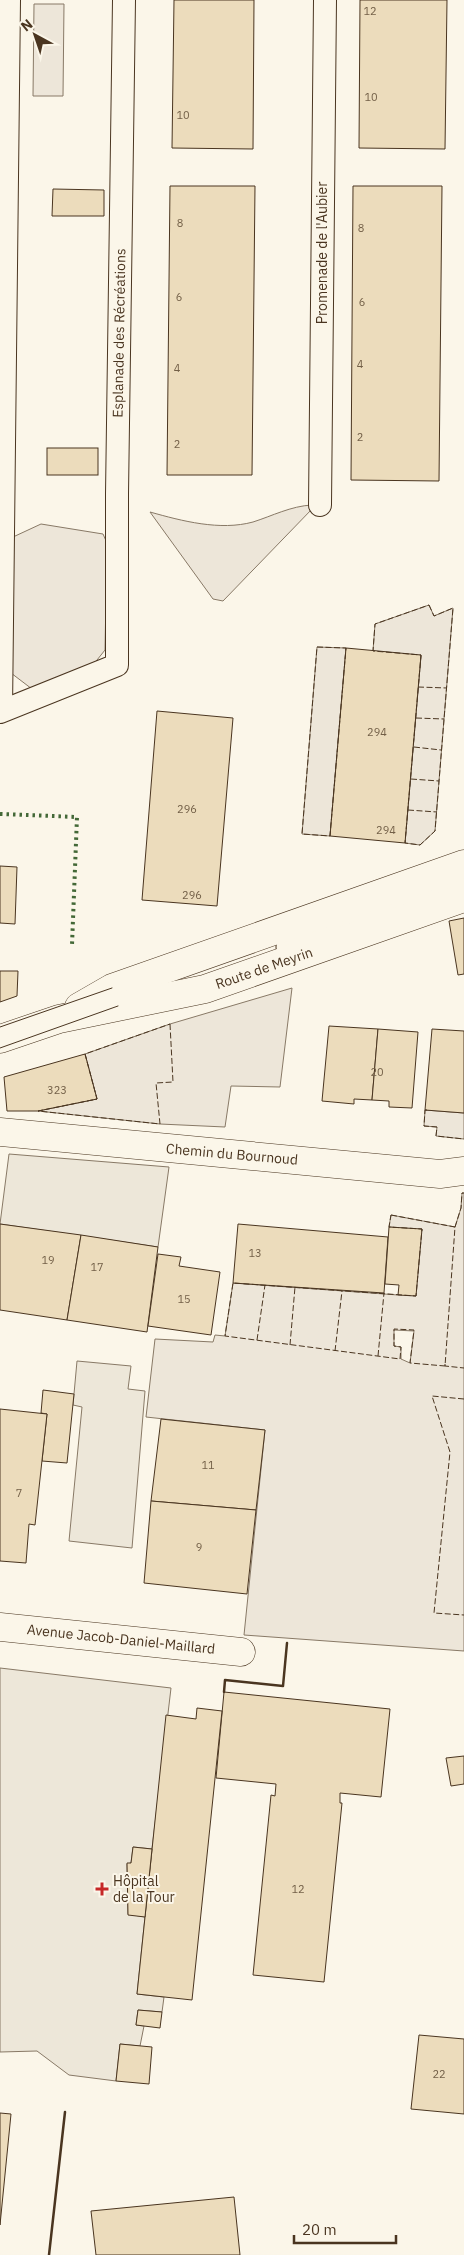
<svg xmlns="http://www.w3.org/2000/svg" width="464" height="2255" viewBox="0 0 464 2255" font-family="'IBM Plex Sans',sans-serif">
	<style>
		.green { fill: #ede6d9; stroke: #887966; fill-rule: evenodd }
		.parking { fill: #ede7d9; stroke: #887966 }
		.building { fill: #ecdcbc; stroke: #4a3520 }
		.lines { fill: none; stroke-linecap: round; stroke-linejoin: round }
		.service-casing { stroke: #4a3520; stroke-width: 17 }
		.pedestrian-casing { stroke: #4a3520; stroke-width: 24 }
		.minor-casing { stroke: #4a3520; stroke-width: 29 }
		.tertiary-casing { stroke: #4a3520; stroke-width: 29 }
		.service { stroke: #fbf6e9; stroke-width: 15 }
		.pedestrian { stroke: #fbf6e9; stroke-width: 22 }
		.minor { stroke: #fbf6e9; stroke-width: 28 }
		.tertiary { stroke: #fbf6e9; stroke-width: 28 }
		.tram { stroke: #4a3520; stroke-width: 1 }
		.hedge { stroke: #436837; stroke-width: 4; stroke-dasharray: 2.5 4; stroke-linecap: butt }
		.fence { stroke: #4a3520; stroke-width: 1; stroke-dasharray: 6 2.5; stroke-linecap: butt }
		.wall { stroke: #4a3520; stroke-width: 2.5 }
		.poi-dot { fill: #c62828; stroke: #fbf6e9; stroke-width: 2 }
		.labels { text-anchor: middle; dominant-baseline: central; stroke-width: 4; stroke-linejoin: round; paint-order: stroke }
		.number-label { font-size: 11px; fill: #725f47 }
		.street-label { font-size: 14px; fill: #4a3520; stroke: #fbf6e9 }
		.poi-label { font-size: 14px; fill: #4a3520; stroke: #fbf6e9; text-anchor: start }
	</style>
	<rect width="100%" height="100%" fill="#fbf6e9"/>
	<!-- green -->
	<g class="green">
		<path d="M34 4H64L63 96H33Z"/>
		<path d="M312 505 313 508 223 601 213 599 150 512C182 521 220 531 253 522 272 516 291 506 312 505Z"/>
		<path d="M41 524 103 534 107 543 105 650 93 665 32 689 11 673 13 537Z"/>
		<path d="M429 605 434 616 453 608 435 831 420 845 405 843 421 656 373 651 375 624Z"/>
		<path d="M317 647 346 648 330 836 302 834Z"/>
		<path d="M292 988 280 1087 231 1086 225 1127 160 1124 38 1111 97 1099 85 1054 170 1024Z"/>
		<path d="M425 1110 464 1113V1139L436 1136 437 1127 424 1126Z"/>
		<path d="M462 1193H464V1651L244 1635 265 1430 146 1417 155 1339 213 1342 215 1335 225 1336 233 1283 398 1295 422 1230 389 1227 391 1215 455 1227 461 1208ZM394 1330 414 1331 410 1363 401 1359V1347L394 1346Z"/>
	</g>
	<!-- parking -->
	<g class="parking">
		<path d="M9 1154 169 1167 158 1247 0 1224Z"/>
		<path d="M77 1361 131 1366 128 1389 145 1391 132 1548 69 1541 82 1407 73 1405Z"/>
		<path d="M0 1668 171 1688 152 1849 133 1847 131 1863 127 1864 128 1914 145 1917 137 1994 164 1997 162 2012 138 2010 136 2025 144 2026 140 2046 120 2044 116 2081 69 2075 37 2051 0 2052Z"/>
	</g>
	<!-- building -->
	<g class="building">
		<path d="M174 0H254L253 149 172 148Z"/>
		<path d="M360 0H447L445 149 359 148Z"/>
		<path d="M170 186H255L252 475H167Z"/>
		<path d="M353 186H442L439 481 351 480Z"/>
		<path d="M53 189 104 190V216H52Z"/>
		<rect x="47" y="448" width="51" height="27"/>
		<path d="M346 648 421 655 405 843 330 836Z"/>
		<path d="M157 711 233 718 217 906 142 900Z"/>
		<path d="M0 866 17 867 15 924 0 923Z"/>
		<path d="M464 918V974L458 975 449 921Z"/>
		<path d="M0 971H18L17 996 0 1002Z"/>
		<path d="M329 1026 378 1029 372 1100 354 1099V1104L322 1101Z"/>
		<path d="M378 1029 418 1032 412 1108 389 1107V1101L372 1100Z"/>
		<path d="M432 1029 464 1031V1113L425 1110Z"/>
		<path d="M85 1054 97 1099 38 1111H7L4 1077Z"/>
		<path d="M0 1224 81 1235 67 1320 0 1310Z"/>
		<path d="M238 1224 388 1237 384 1293 233 1283Z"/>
		<path d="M389 1227 422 1229 416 1296 398 1295 399 1285 385 1284Z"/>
		<path d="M81 1235 158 1247 147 1332 67 1320Z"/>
		<path d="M158 1254 181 1257 179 1266 220 1272 211 1335 148 1326Z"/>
		<path d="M43 1390 74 1394 67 1463 42 1461 47 1414 41 1413Z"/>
		<path d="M0 1409 47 1414 35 1525 29 1524 26 1563 0 1561Z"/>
		<path d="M161 1419 265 1430 256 1510 151 1501Z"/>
		<path d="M151 1501 256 1510 247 1594 144 1583Z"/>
		<path d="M224 1692 390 1709 381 1797 340 1793V1803H342L324 1982 253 1975 271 1795 275 1796 276 1784 216 1778Z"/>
		<path d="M197 1708 222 1711 192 2000 137 1994 166 1715 196 1719Z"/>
		<path d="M464 1756V1784L451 1786 446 1758Z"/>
		<path d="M133 1847 152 1849 145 1917 128 1915 127 1863H131Z"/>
		<path d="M138 2010 162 2012 160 2028 136 2025Z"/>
		<path d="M419 2035 464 2039V2114L411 2109Z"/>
		<path d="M120 2044 152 2047 149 2084 116 2081Z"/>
		<path d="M0 2113 11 2114 0 2225Z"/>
		<path d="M234 2197 240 2255H96L91 2211Z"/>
	</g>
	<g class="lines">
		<defs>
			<path id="service" d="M284 947 464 882"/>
			<g id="pedestrian">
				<path d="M320 505 325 0"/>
				<path d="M1 711 9 0"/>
				<path d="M0 712 117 665V494L124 0"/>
			</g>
			<g id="minor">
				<path d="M0 1132 440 1174 464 1171"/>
				<path d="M0 1627 241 1652"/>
			</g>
			<g id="tertiary">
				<path d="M79 1007 112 988 464 864"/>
				<path d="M0 1039 59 1019 205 989 464 898"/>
			</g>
		</defs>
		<!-- service casing -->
		<use href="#service" class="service-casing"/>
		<!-- pedestrian casing -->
		<use href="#pedestrian" class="pedestrian-casing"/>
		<!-- minor casing -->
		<use href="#minor" class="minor-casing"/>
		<!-- tertiary casing -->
		<use href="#tertiary" class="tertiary-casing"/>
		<!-- service -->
		<use href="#service" class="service"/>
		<!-- pedestrian -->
		<use href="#pedestrian" class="pedestrian"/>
		<!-- minor -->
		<use href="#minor" class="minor"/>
		<!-- tertiary -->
		<use href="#tertiary" class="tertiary"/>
		<!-- tram -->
		<g class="tram">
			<path d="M0 1027 112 988"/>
			<path d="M0 1048 118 1006"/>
		</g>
		<!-- hedge -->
		<path class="hedge" d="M0 814 77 817 72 945"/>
		<!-- fence -->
		<g class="fence">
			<path d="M429 605 434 616 453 608 435 831 420 845 405 843 421 655 373 651 375 624Z"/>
			<path d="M317 647 346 648 330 836 302 834Z"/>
			<path d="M418 687 447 688"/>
			<path d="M416 718 444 719"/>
			<path d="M414 747 441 750"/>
			<path d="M411 779 439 781"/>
			<path d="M408 810 437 812"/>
			<path d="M170 1024 173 1082 156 1083 160 1124 38 1111 97 1099 85 1054Z"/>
			<path d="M427 1110H425L424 1126 437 1127 436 1136 464 1139"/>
			<path d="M391 1215 455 1227 445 1366 410 1363 414 1330 394 1329V1346L401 1347 400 1359 225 1336 233 1283 416 1296 422 1229 389 1227Z"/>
			<path d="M455 1227 461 1208 462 1193H464"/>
			<path d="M257 1340 265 1285"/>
			<path d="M290 1345 295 1287"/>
			<path d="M335 1351 342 1291"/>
			<path d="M378 1356 384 1293"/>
			<path d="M445 1364V1366L464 1368"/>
			<path d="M464 1399 432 1396 450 1452 434 1613 464 1615"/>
		</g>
		<!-- wall -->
		<g class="wall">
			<path d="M224 1692 225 1680 283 1686 287 1643"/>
			<path d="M49 2255 65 2112"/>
		</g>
	</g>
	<!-- markers -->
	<path class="poi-dot" d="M99.5 1881.5h5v5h5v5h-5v5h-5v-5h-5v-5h5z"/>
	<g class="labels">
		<!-- number labels -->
		<g class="number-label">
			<text x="370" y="11">12</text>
			<text x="371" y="97">10</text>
			<text x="183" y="115">10</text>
			<text x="180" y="223">8</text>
			<text x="361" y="228">8</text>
			<text x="179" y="297">6</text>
			<text x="362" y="302">6</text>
			<text x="360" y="364">4</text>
			<text x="177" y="368">4</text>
			<text x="360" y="437">2</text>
			<text x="177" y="444">2</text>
			<text x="377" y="732">294</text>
			<text x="187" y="809">296</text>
			<text x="386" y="830">294</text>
			<text x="192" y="895">296</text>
			<text x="377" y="1072">20</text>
			<text x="57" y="1090">323</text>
			<text x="255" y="1253">13</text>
			<text x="48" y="1260">19</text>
			<text x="97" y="1267">17</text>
			<text x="184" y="1299">15</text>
			<text x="208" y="1465">11</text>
			<text x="19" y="1493">7</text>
			<text x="199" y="1547">9</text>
			<text x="298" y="1889">12</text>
			<text x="439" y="2074">22</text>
		</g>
		<!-- street labels -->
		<g class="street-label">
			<text transform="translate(322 253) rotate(-90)">Promenade de l'Aubier</text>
			<text transform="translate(119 333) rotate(-89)">Esplanade des Récréations</text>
			<text transform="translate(264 968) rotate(-19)">Route de Meyrin</text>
			<text transform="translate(232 1154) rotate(5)">Chemin du Bournoud</text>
			<text transform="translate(121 1639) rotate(6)">Avenue Jacob-Daniel-Maillard</text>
		</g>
		<!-- poi labels -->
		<g class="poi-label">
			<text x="113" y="1881">Hôpital<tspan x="113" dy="16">de la Tour</tspan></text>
		</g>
	</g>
	<!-- north arrow -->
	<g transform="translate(35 35) rotate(320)" stroke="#fbf6e9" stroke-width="4" paint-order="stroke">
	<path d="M0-4L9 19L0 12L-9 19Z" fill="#4a3520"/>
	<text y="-8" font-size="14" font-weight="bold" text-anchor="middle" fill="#4a3520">N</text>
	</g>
	<!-- scale -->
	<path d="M294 2235v8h102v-8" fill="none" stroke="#4a3520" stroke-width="2.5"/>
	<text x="302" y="2235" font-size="15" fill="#4a3520" stroke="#fbf6e9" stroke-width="4" paint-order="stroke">20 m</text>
</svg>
